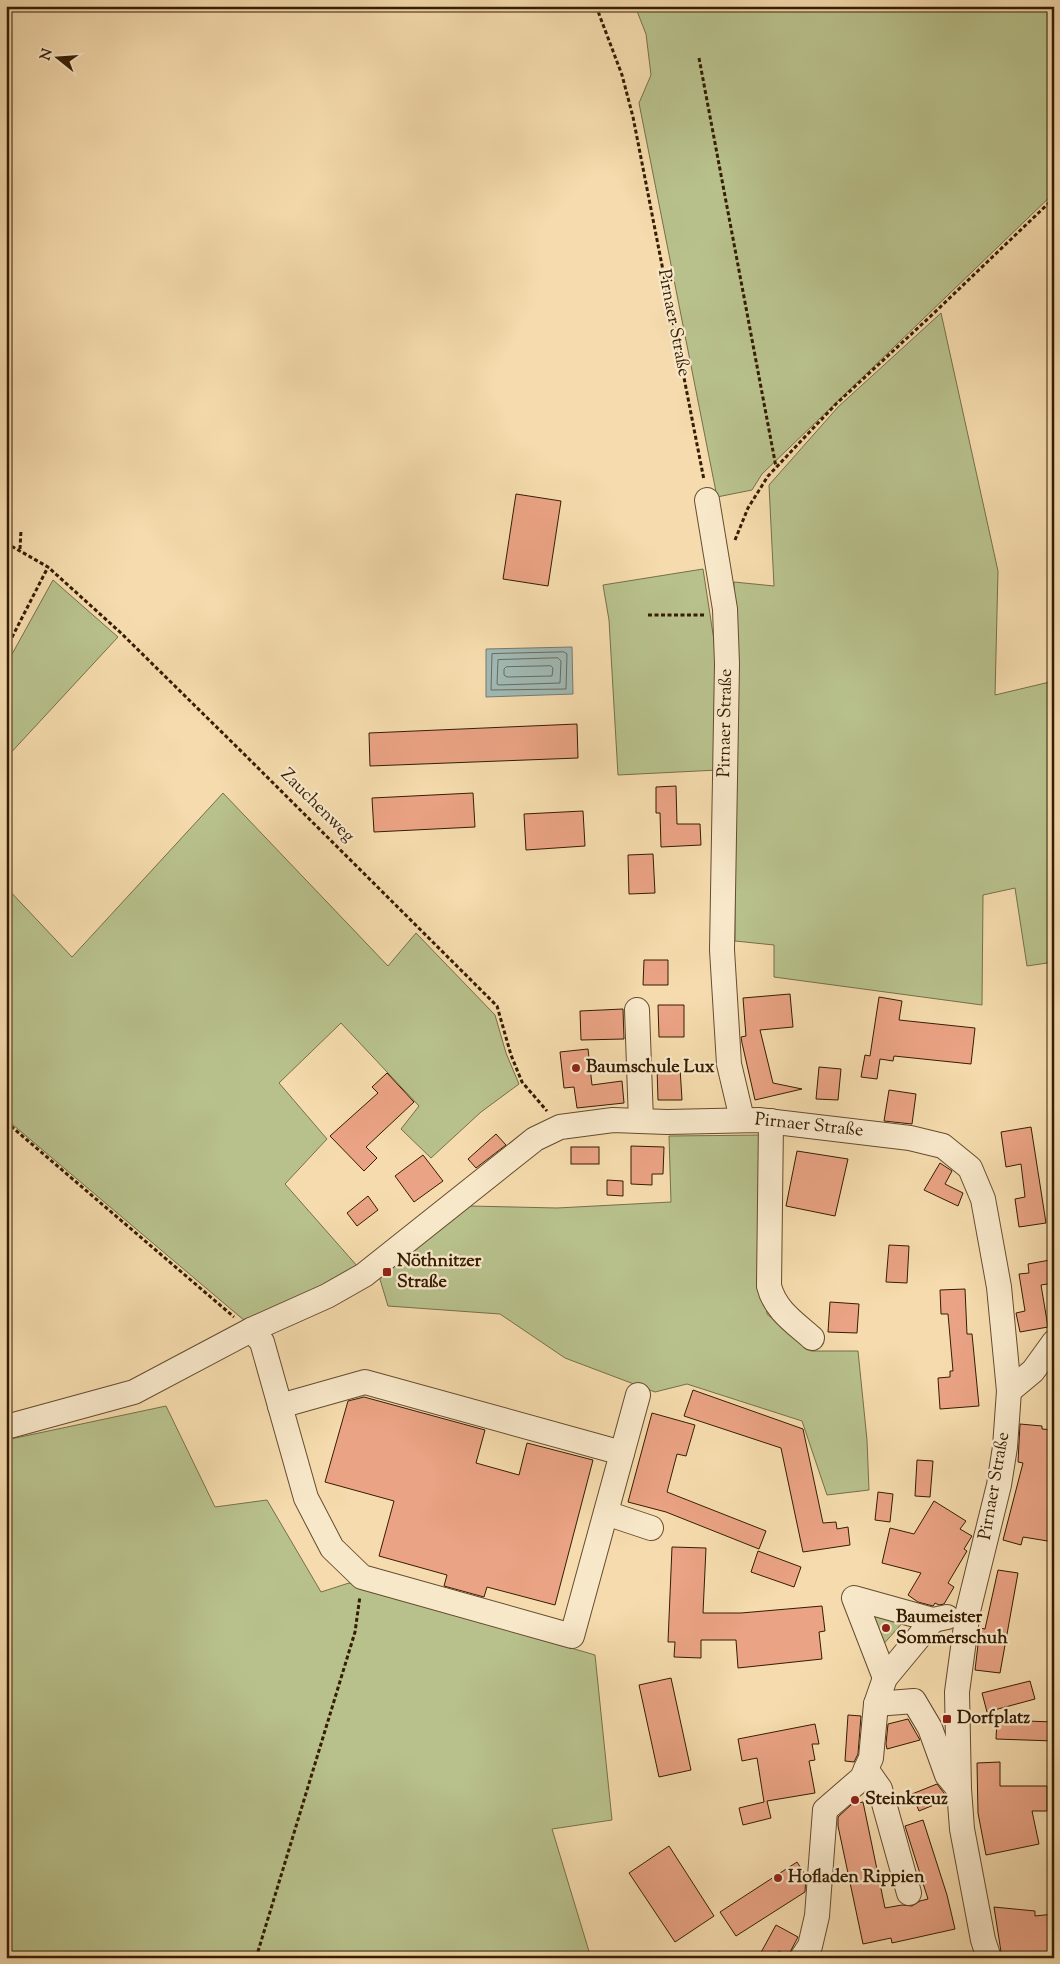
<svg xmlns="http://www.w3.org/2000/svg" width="1060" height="1964" viewBox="0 0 1060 1964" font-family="'Sorts Mill Goudy',serif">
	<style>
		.green { fill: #b8c18c; stroke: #766f48 }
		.water { fill: #a0b9b5; stroke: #757b6e }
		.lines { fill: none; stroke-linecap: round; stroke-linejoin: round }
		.shore { stroke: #6a6b5c; stroke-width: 1 }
		.building { fill: #eaa384; stroke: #351d03 }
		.minor-casing { stroke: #654c2e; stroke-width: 26 }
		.path { stroke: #351d03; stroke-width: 3; stroke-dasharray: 4 2.5; stroke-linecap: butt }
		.minor { stroke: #f8e8ca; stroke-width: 24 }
		.poi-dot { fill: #8f2418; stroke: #f8e8ca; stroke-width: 2 }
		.labels { text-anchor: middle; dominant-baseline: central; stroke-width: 4.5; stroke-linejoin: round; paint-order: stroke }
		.street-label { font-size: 18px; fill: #351d03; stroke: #f8e8ca }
		.poi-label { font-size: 18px; font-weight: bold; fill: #351d03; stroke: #f8e8ca; text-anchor: start }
	</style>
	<rect width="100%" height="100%" fill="#f5dbad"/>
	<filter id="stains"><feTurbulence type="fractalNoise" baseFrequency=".004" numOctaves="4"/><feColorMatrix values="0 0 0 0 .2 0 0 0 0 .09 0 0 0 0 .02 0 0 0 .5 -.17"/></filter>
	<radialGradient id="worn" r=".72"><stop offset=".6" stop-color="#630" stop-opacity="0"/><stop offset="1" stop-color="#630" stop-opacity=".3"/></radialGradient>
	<!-- green -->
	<g class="green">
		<path d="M635 6H1054V193L762 474 752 490 717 497 639 103 651 75 646 34Z"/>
		<path d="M941 313 998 571 995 695 1054 681V962L1027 966 1015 888 983 895 982 1005 774 977V945L735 941 734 582 774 586 769 485 838 407Z"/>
		<path d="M703 569 715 647 718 770 618 775 609 620 603 585Z"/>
		<path d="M53 580 118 637 6 758V665Z"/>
		<path d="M223 793 388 966 416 933 495 1015 506 1053 519 1084 481 1112 431 1158 401 1129 419 1106 341 1023 279 1083 327 1139 285 1184 358 1267 333 1282 245 1321 6 1119V887L72 957Z"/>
		<path d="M765 1135 767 1314 811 1351H858L867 1440 869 1490 827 1495 802 1421 687 1384 655 1392 565 1358 500 1314 388 1306 379 1276 470 1206 557 1208 671 1202 669 1136Z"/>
		<path d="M166 1406 215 1507 267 1500 321 1592 349 1583 595 1655 612 1820 552 1829 591 1958H6V1440Z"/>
		<path d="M877 1611 905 1620 880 1648 869 1620Z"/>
	</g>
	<!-- water -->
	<path class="water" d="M572 647 573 694 486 697V649Z"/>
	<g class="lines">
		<!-- shore -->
		<g class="shore">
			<path d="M564 652 567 654 566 689 491 690 492 654Z"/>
			<path d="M558 658 561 661 560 683 499 685 497 684 498 660Z"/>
			<path d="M551 666 553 668 552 676 507 677 504 675V669L506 667Z"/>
		</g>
	</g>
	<!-- building -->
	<g class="building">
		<path d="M516 494 561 501 548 586 503 579Z"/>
		<path d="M577 724 578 758 370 766 369 733Z"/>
		<path d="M676 786 677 824H700L701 845 661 847 660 813H656V787Z"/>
		<path d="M473 793 475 827 374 832 372 798Z"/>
		<path d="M583 811 585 846 526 850 524 814Z"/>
		<path d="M653 854 655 893 629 894 628 855Z"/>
		<path d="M644 960H668V985H643Z"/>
		<path d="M790 994 793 1027 760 1030 773 1083 802 1089 755 1100 742 1043 741 1037 746 1036 743 998Z"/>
		<path d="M879 997 902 1001 899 1020 975 1028 971 1064 894 1056 893 1061 880 1059 877 1079 861 1077 865 1055 870 1056Z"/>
		<path d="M658 1005H684V1037H659Z"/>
		<path d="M623 1009 624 1039 581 1040 580 1011Z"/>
		<path d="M588 1049 592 1085 622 1081 624 1103 577 1108 574 1087 564 1088 560 1052Z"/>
		<path d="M819 1067 841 1069 838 1100 816 1099Z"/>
		<path d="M657 1068H680L682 1100H658Z"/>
		<path d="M387 1073 414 1102 366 1147 377 1158 364 1171 330 1136 378 1093 372 1087Z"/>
		<path d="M889 1090 916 1094 912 1124 884 1121Z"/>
		<path d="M1031 1127 1046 1223 1019 1227 1015 1199 1025 1197 1021 1164 1006 1167 1001 1132Z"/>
		<path d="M496 1134 506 1145 476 1168 468 1159Z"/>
		<path d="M631 1146 664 1147 663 1174H652V1185L631 1184Z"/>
		<rect x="571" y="1147" width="28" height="17"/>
		<path d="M797 1151 848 1159 835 1216 786 1206Z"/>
		<path d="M423 1155 443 1181 414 1202 395 1176Z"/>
		<path d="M940 1163 952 1171 945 1184 963 1193 958 1206 924 1190Z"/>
		<path d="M607 1180 623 1181V1196L607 1195Z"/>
		<path d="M368 1196 378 1210 357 1226 347 1213Z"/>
		<path d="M889 1245 909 1246 907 1283 886 1282Z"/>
		<path d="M1050 1260 1054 1283 1041 1285 1048 1327 1020 1332 1016 1313 1025 1311 1019 1274 1029 1273 1028 1264Z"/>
		<path d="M965 1289 967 1334H972L979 1406 940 1409 938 1378 950 1377V1371H953L948 1314H941L940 1290Z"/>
		<path d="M830 1302 859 1304 857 1333 828 1332Z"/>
		<path d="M693 1390 803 1429 823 1523 836 1522 837 1529 848 1527 850 1545 803 1552 781 1448 684 1416Z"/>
		<path d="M364 1397 485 1430 476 1463 519 1475 527 1443 593 1460 555 1605 487 1587 484 1597 444 1586 447 1575 379 1556 394 1501 325 1482 348 1401Z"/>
		<path d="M652 1413 695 1425 686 1456 677 1454 667 1492 766 1531 759 1549 666 1512 628 1502Z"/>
		<path d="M1020 1424 1042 1426V1429L1054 1430V1542L1023 1537 1021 1545 1003 1540 1023 1463 1018 1462Z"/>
		<path d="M917 1460 933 1461 930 1497 915 1496Z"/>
		<path d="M878 1492 893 1494 890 1522 875 1520Z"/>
		<path d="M934 1501 966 1521 960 1529 972 1536 964 1549 967 1551 948 1583 954 1587 944 1604 939 1605 935 1603 933 1606 918 1602 908 1595 921 1573 882 1563 890 1528 914 1534Z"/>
		<path d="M672 1547 706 1548 703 1613H741L822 1606 825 1631 819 1632 822 1659 738 1668 736 1640H701V1658L674 1657 675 1642H668Z"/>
		<path d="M758 1551 801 1567 794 1587 751 1572Z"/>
		<path d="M998 1570 1018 1573 1000 1673 975 1670 980 1628 985 1629Z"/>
		<path d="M671 1678 691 1770 659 1777 639 1685Z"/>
		<path d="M1030 1681 1035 1699 987 1712 982 1693Z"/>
		<path d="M848 1715 861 1716 858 1754 854 1762 845 1761Z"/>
		<path d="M908 1719 920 1740 887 1749 886 1744 888 1724Z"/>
		<path d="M997 1720 1054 1722V1741L996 1739Z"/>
		<path d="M815 1724 819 1744H812L815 1760 809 1761 815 1793 767 1801 771 1818 743 1825 739 1808 764 1802 757 1758 742 1761 738 1739Z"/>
		<path d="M1000 1762V1786H1047V1811H1032L1039 1844 986 1855 978 1813 977 1763Z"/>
		<path d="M937 1784 944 1793 946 1800 919 1811 912 1794Z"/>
		<path d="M863 1802 885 1908 902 1905 912 1906 920 1901 928 1899 905 1826 923 1820 947 1895 955 1929 892 1943 891 1938 863 1944 838 1826V1817L852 1804Z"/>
		<path d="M669 1846 714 1916 675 1942 629 1873Z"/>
		<path d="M797 1862 806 1876 805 1892 736 1936 720 1912Z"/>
		<path d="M994 1907 1035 1911V1916L1054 1914V1935L1050 1936 1054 1956 1038 1958H1002Z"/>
		<path d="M776 1925 798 1937 788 1956 779 1951 775 1958H758Z"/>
	</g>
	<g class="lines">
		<defs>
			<g id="minor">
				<path d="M707 500 725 609 727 664 722 950 729 1064 742 1119"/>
				<path d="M637 1010 641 1121"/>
				<path d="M771 1121 769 1286C775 1310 794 1322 812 1338"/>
				<path d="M251 1330 262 1342 306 1498 332 1548 362 1577 572 1636 638 1395"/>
				<path d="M1009 1391 1033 1371 1054 1342"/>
				<path d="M280 1406 365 1382 622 1453"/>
				<path d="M6 1427 134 1392 251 1330 327 1296 364 1275 535 1139 560 1127 613 1120 667 1122 759 1120 910 1138 943 1146 970 1168 983 1199 999 1287 1009 1391 1005 1447 999 1485 968 1611 957 1692 959 1789 962 1829 983 1940 989 1958"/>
				<path d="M606 1513 651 1528"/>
				<path d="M885 1678 854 1598 933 1620 947 1617"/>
				<path d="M876 1704 914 1701 930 1728 947 1775 957 1787"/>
				<path d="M866 1769 880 1789 909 1893"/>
				<path d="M802 1958 810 1946 817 1916 825 1810 862 1778 871 1758 876 1704 885 1678 933 1620"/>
			</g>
		</defs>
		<!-- minor casing -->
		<use href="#minor" class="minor-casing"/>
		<!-- path -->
		<g class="path">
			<path d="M596 6 622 75 633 117 704 480"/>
			<path d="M699 58 776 467"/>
			<path d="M735 540 748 508 768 476 836 404 934 313 1054 198"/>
			<path d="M6 543 48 567 121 633 243 753 497 1006 511 1055 522 1082 547 1111"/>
			<path d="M20 549 21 530"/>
			<path d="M648 615H705"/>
			<path d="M6 649 48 567"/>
			<path d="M6 1122 234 1317"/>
			<path d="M256 1958 355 1632 360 1596"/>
		</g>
		<!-- minor -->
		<use href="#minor" class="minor"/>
	</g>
	<!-- markers -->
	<g class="poi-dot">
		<circle cx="576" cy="1068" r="5"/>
		<rect x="382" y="1267" width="10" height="10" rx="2.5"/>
		<circle cx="886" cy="1628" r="5"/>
		<rect x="942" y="1714" width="10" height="10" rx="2.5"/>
		<circle cx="855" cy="1800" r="5"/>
		<circle cx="778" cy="1878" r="5"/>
	</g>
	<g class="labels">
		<!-- street labels -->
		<g class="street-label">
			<text transform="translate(673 323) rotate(79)">Pirnaer Straße</text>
			<text transform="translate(726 723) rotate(-89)">Pirnaer Straße</text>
			<text transform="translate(317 806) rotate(45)">Zauchenweg</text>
			<text transform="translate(809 1126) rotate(6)">Pirnaer Straße</text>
			<text transform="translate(995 1486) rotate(-80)">Pirnaer Straße</text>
		</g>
		<!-- poi labels -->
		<g class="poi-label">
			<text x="586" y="1068">Baumschule Lux</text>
			<text x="397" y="1262">Nöthnitzer<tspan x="397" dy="21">Straße</tspan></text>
			<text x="896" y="1618">Baumeister<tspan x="896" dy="21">Sommerschuh</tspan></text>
			<text x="957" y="1719">Dorfplatz</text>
			<text x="865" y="1800">Steinkreuz</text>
			<text x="788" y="1878">Hofladen Rippien</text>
		</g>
	</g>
	<!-- margin -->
	<rect width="1060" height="1964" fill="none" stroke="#f5dbad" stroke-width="25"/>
	<rect x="8" y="8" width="1045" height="1949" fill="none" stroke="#351d03" stroke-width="2.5"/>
	<rect x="12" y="12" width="1035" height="1939" fill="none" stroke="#351d03"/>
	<!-- north arrow -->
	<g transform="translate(58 58) rotate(287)" stroke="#f8e8ca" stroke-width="4" paint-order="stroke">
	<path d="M0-4L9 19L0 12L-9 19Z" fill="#351d03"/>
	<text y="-8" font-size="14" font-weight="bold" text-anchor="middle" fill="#351d03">N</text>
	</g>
	<rect width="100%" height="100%" filter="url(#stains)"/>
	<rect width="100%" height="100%" fill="url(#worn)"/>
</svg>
